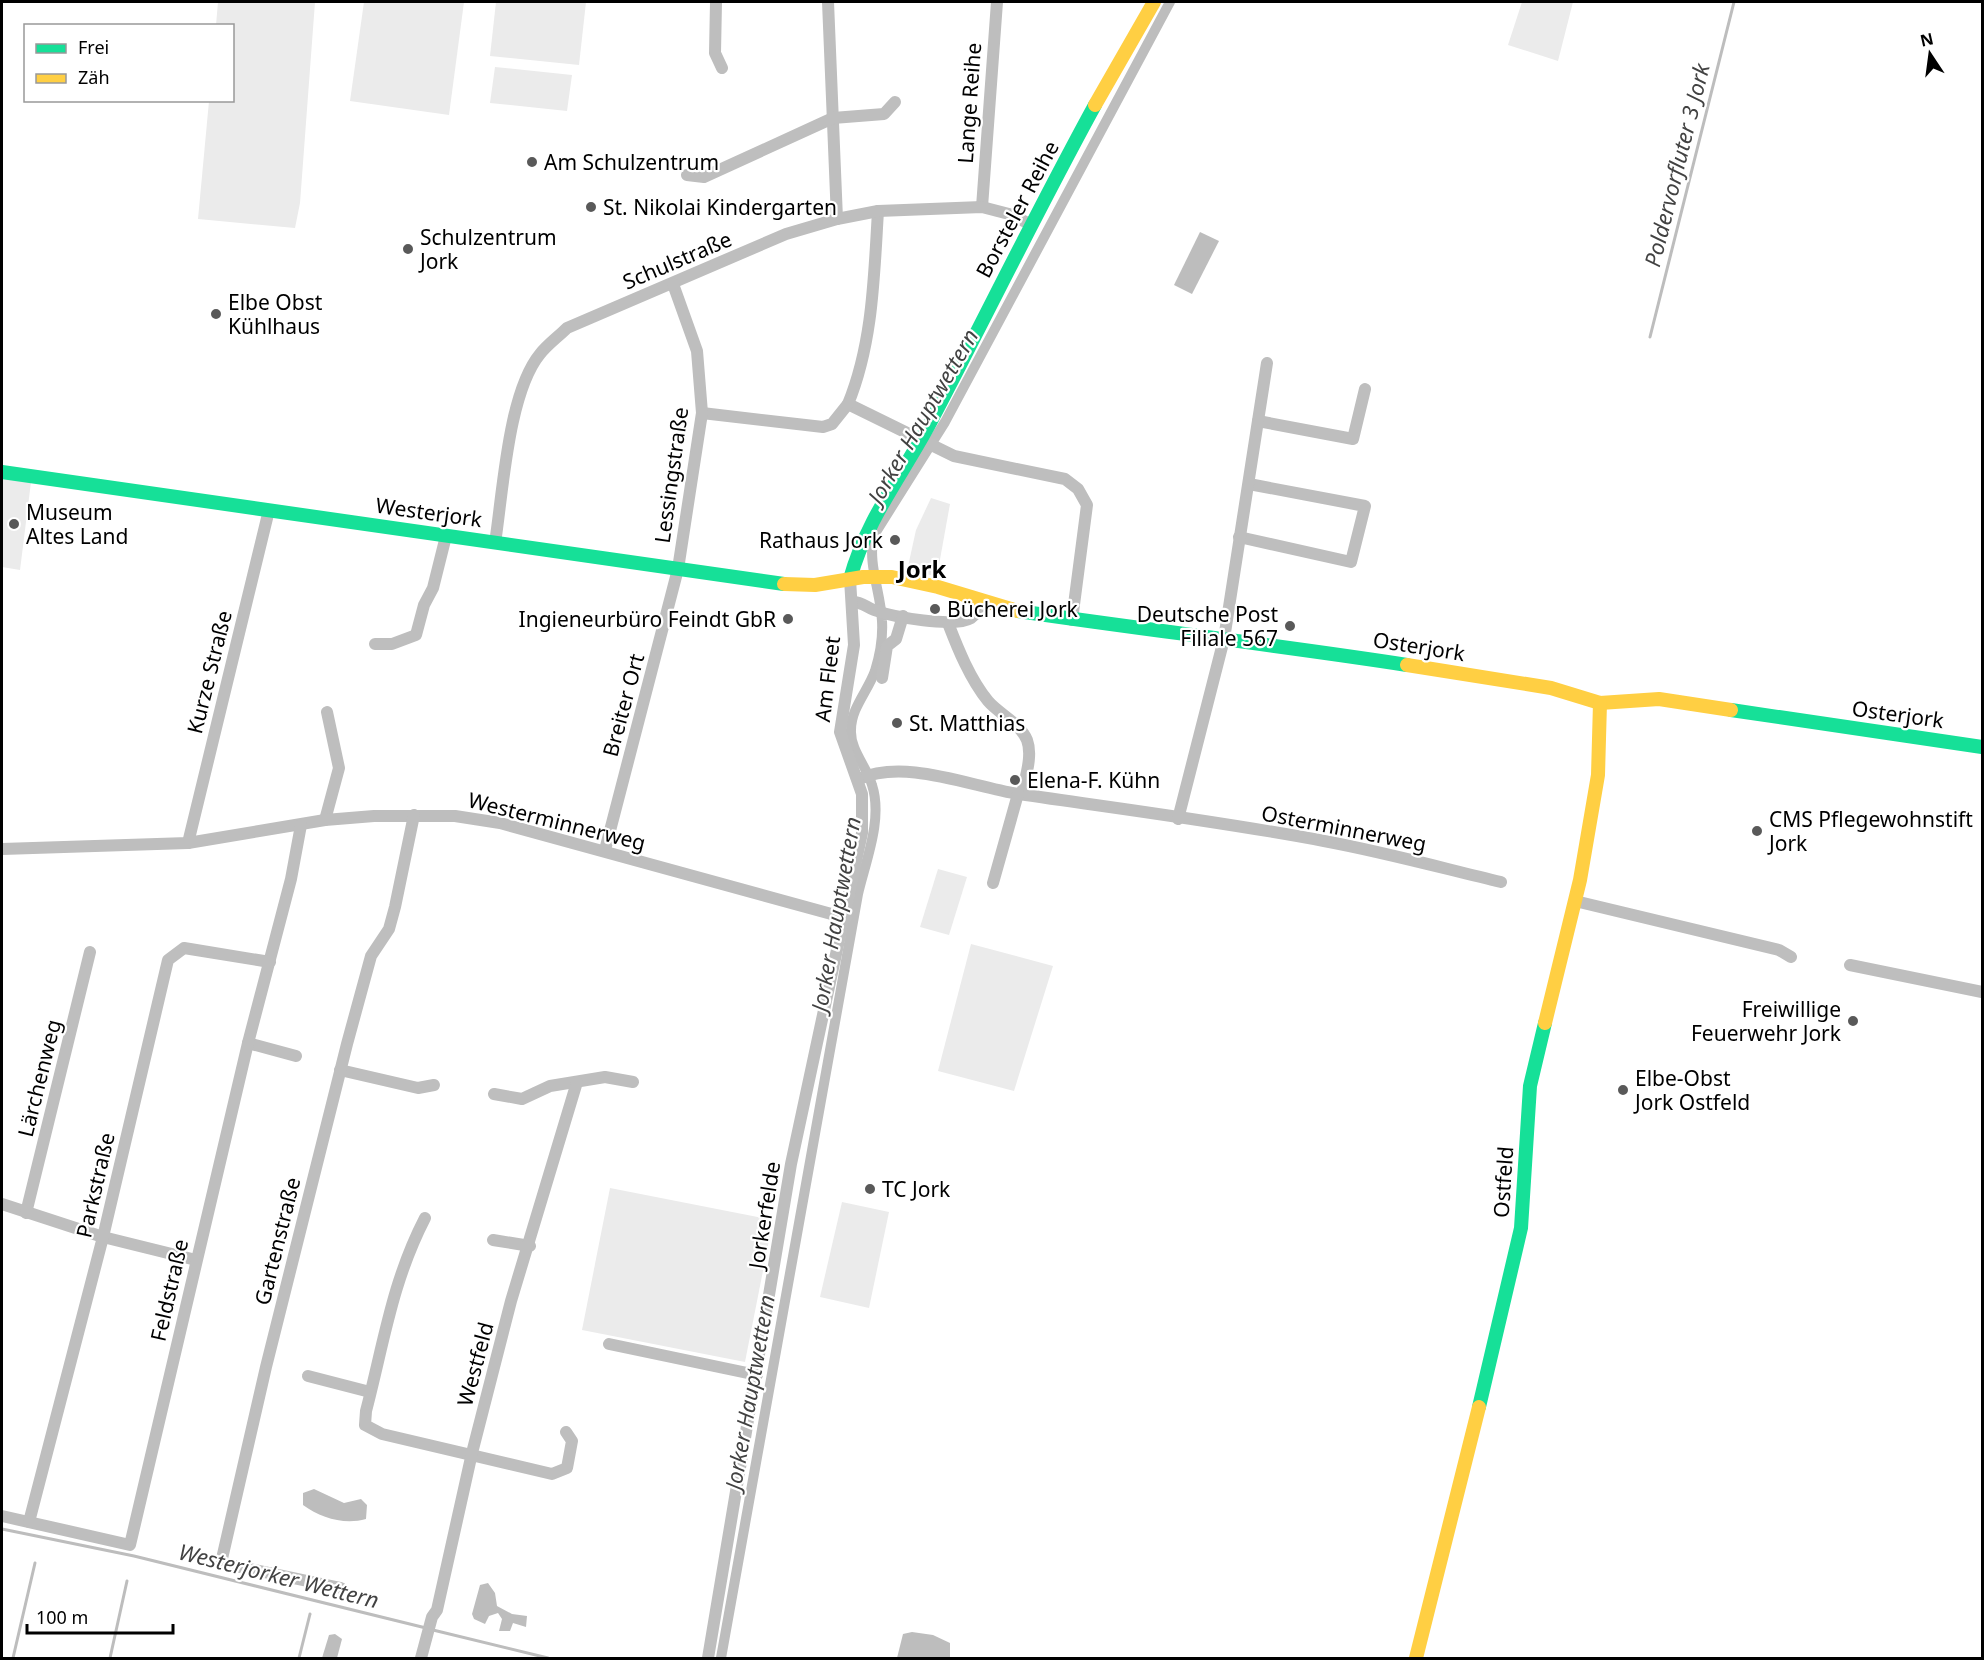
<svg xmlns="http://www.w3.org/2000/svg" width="1984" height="1660" viewBox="0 0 1984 1660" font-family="'Noto Sans',sans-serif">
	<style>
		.green { fill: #ebebeb }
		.water { fill: #bdbdbd }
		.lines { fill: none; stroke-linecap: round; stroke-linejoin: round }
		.stream { stroke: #bdbdbd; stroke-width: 3 }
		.canal { stroke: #bdbdbd; stroke-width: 10 }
		.street { stroke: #bebebe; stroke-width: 12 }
		.fast { stroke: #16e098; stroke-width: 14 }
		.slow { stroke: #ffcf43; stroke-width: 14 }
		.poi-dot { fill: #595959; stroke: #fff; stroke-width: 2 }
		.labels { text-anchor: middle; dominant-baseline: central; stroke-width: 4.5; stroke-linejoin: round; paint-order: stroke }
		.street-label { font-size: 21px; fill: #000; stroke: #fff }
		.poi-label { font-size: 21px; fill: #000; stroke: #fff; text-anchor: start }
		.water-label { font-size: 22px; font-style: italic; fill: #424242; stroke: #fff }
		.quarter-label { font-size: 24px; font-weight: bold; fill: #000; stroke: #fff }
	</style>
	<rect width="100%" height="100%" fill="#fff"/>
	<!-- green -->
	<g class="green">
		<path d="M218 2H315L300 203 295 228 198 219 209 101 232 100V26L216 25Z"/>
		<path d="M364 2H464L449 115 350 101Z"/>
		<path d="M496 2H586L579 65 490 56Z"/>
		<path d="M1522 2H1573L1558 61 1508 45Z"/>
		<path d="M495 67 572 75 567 111 490 103Z"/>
		<path d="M2 478 31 482 20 570 2 567Z"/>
		<path d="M931 498 950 504 937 576 907 571 916 530Z"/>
		<path d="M938 869 967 877 949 935 920 927Z"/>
		<path d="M971 944 1053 966 1014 1091 938 1071Z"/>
		<path d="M610 1188 773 1220 745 1362 582 1330Z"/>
		<path d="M842 1202 889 1212 869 1308 820 1297Z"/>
	</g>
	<!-- water -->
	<g class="water">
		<path d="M1200 232 1219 241 1192 294 1174 285Z"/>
		<path d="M314 1489 344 1503 361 1499 367 1505 366 1519C344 1525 321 1518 303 1505V1493Z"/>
		<path d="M488 1583 495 1593 497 1606 512 1614 527 1616 526 1627 513 1623 510 1631H499L502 1619 498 1613 489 1616 485 1624 474 1619 472 1614 480 1585Z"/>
		<path d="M912 1632 933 1635 950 1643V1658H897L903 1634Z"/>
		<path d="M335 1634 342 1639 337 1658H322L329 1635Z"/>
	</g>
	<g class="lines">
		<!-- stream -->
		<g class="stream">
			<path d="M1650 337 1734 2"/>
			<path d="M2 1529 134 1556 426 1628"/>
			<path d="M433 1630 548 1658"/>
			<path d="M13 1658 35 1563"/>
			<path d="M110 1658 127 1581"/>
			<path d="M299 1658 310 1614"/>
		</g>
		<!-- canal -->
		<path class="canal" d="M721 1658 858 894C866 860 883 819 872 785 867 767 850 750 851 730 851 708 868 691 875 671 880 655 883 638 882 621 881 593 867 563 874 535L945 422 1170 2"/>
		<!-- street -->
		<g class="street">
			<path d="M716 2 715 53 722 68"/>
			<path d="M828 2 837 219"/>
			<path d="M687 175 704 177 833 118 884 114 895 102"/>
			<path d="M982 207 997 2"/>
			<path d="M878 211C874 276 873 343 848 404L954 456 1065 479 1078 489 1087 505 1072 620"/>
			<path d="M702 413 823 427 832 424 848 404"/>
			<path d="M1258 421 1353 439 1365 389"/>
			<path d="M1239 537 1351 562 1365 506 1249 484"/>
			<path d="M495 543C503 492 508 393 540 354 548 344 558 337 567 328L786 234 837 219 878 211 982 207 1009 214 1032 225"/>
			<path d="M853 602C862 602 866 607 874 610 893 617 954 628 971 618 977 614 979 608 981 602"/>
			<path d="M948 623C958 649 970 679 988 701 999 714 1020 723 1027 740 1033 756 1025 778 1022 794"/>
			<path d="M375 644H392L416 635 424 605 433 588 446 536"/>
			<path d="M882 678 887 646 896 639 903 616"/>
			<path d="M859 779C905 758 972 787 1019 794 1121 809 1224 822 1324 841 1384 852 1442 868 1501 882"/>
			<path d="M1178 819 1224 639 1267 363"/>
			<path d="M325 820 339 768 327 712"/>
			<path d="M188 843 269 510"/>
			<path d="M2 849 188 843 325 820 374 816H455L500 823 846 918"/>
			<path d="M605 850 678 569 702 413 697 351 673 284"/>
			<path d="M993 883 1018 794"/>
			<path d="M1575 901 1779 950 1791 957"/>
			<path d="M1850 965 1982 992"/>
			<path d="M248 1043 296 1056"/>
			<path d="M340 1070 418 1088 434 1085"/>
			<path d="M494 1094 522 1099 550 1086 605 1077 633 1082"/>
			<path d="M2 1204 103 1237 196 1260"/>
			<path d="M26 1213 90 952"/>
			<path d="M425 1218C392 1282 384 1342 366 1411L365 1425 382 1434 552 1474 567 1468 572 1441 566 1432"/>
			<path d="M493 1240 530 1246"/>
			<path d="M609 1344 757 1375"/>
			<path d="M308 1376 370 1392"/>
			<path d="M2 1516 130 1545 248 1043 291 879 301 825"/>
			<path d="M29 1522 103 1237 168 960 184 948 270 962"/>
			<path d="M341 1588 221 1563 266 1367 347 1044 371 956 389 929 395 907 414 815"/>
			<path d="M421 1658 432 1617 437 1610 472 1453 511 1301 577 1082"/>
			<path d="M708 1658 791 1164 862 833V794L840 732 854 645 850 579"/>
		</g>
		<!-- fast -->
		<g class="fast">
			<path d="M2 472 784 584"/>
			<path d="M850 579C866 520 903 474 931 421 986 316 1038 209 1095 105"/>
			<path d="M1018 611C1147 630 1277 645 1407 665"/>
			<path d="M1731 710 1982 747"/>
			<path d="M1479 1407 1521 1228 1530 1086 1545 1023"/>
		</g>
		<!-- slow -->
		<g class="slow">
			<path d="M1095 105 1154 2"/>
			<path d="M784 584 815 585 863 577H892L938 587 1018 611"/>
			<path d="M1407 665 1551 688 1600 703 1659 699 1731 710"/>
			<path d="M1545 1023 1580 880 1598 775 1600 703"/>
			<path d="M1416 1658 1479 1407"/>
		</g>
	</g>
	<!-- markers -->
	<g class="poi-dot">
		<circle cx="532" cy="162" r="6"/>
		<circle cx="591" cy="207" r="6"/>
		<circle cx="408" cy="249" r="6"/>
		<circle cx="216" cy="314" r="6"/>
		<circle cx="14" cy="524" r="6"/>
		<circle cx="895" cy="540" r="6"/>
		<circle cx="935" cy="609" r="6"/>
		<circle cx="788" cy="619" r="6"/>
		<circle cx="1290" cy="626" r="6"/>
		<circle cx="897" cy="723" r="6"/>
		<circle cx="1015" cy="780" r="6"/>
		<circle cx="1757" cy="831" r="6"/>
		<circle cx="1853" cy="1021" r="6"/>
		<circle cx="1623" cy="1090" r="6"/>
		<circle cx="870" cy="1189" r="6"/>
	</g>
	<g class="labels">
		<!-- street labels -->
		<g class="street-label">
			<text transform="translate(969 103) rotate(-86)">Lange Reihe</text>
			<text transform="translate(1017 209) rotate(-62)">Borsteler Reihe</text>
			<text transform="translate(677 260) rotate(-23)">Schulstraße</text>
			<text transform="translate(671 475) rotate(-82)">Lessingstraße</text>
			<text transform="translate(429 512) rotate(8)">Westerjork</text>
			<text transform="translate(1419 646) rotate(9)">Osterjork</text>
			<text transform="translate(209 672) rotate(-76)">Kurze Straße</text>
			<text transform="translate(827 679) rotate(-83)">Am Fleet</text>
			<text transform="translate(623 705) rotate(-75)">Breiter Ort</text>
			<text transform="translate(1898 714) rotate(8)">Osterjork</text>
			<text transform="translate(557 821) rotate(14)">Westerminnerweg</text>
			<text transform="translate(1344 828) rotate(11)">Osterminnerweg</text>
			<text transform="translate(39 1078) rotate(-76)">Lärchenweg</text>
			<text transform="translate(1503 1182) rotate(-86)">Ostfeld</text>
			<text transform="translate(95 1185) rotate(-77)">Parkstraße</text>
			<text transform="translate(764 1215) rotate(-81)">Jorkerfelde</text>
			<text transform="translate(277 1241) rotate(-76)">Gartenstraße</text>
			<text transform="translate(169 1290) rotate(-77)">Feldstraße</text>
			<text transform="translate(475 1364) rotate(-75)">Westfeld</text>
		</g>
		<!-- poi labels -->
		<g class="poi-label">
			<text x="544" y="162">Am Schulzentrum</text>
			<text x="603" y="207">St. Nikolai Kindergarten</text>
			<text x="420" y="237">Schulzentrum<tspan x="420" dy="24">Jork</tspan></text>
			<text x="228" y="302">Elbe Obst<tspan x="228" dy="24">Kühlhaus</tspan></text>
			<text x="26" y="512">Museum<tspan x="26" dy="24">Altes Land</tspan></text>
			<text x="883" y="540" text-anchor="end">Rathaus Jork</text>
			<text x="947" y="609">Bücherei Jork</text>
			<text x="1278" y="614" text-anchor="end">Deutsche Post<tspan x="1278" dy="24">Filiale 567</tspan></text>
			<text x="776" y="619" text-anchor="end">Ingieneurbüro Feindt GbR</text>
			<text x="909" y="723">St. Matthias</text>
			<text x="1027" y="780">Elena-F. Kühn</text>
			<text x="1769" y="819">CMS Pflegewohnstift<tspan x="1769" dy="24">Jork</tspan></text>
			<text x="1841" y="1009" text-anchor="end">Freiwillige<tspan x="1841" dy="24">Feuerwehr Jork</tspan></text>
			<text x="1635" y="1078">Elbe-Obst<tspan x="1635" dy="24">Jork Ostfeld</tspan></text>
			<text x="882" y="1189">TC Jork</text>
		</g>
		<!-- water labels -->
		<g class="water-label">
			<text transform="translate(1676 165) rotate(-76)">Poldervorfluter 3 Jork</text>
			<text transform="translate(922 416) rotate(-60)">Jorker Hauptwettern</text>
			<text transform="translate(835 914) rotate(-80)">Jorker Hauptwettern</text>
			<text transform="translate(749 1392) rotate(-80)">Jorker Hauptwettern</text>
			<text transform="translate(279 1575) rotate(14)">Westerjorker Wettern</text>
		</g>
		<!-- quarter labels -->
		<g class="quarter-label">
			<text x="922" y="568">Jork</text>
		</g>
	</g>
	<!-- border -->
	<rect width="1984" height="1660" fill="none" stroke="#000000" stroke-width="6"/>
	<!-- legend -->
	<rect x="24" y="24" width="210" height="78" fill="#ffffff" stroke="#999999" stroke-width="1.5"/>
	<rect x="36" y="44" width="30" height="9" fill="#16e098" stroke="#999999" stroke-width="1.5"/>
	<text x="78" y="54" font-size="18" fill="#000000">Frei</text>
	<rect x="36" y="74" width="30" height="9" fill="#ffcf43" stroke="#999999" stroke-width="1.5"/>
	<text x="78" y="84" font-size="18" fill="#000000">Zäh</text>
	<!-- north arrow -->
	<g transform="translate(1930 54) rotate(347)" stroke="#ffffff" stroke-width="4.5" paint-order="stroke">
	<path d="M0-4.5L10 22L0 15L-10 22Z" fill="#000000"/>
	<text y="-9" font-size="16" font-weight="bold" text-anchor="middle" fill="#000000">N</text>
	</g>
	<!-- scale -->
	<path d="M27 1624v9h146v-9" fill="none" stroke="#000000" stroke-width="3"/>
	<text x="36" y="1624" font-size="18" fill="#000000" stroke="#ffffff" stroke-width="4.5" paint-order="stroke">100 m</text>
</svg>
